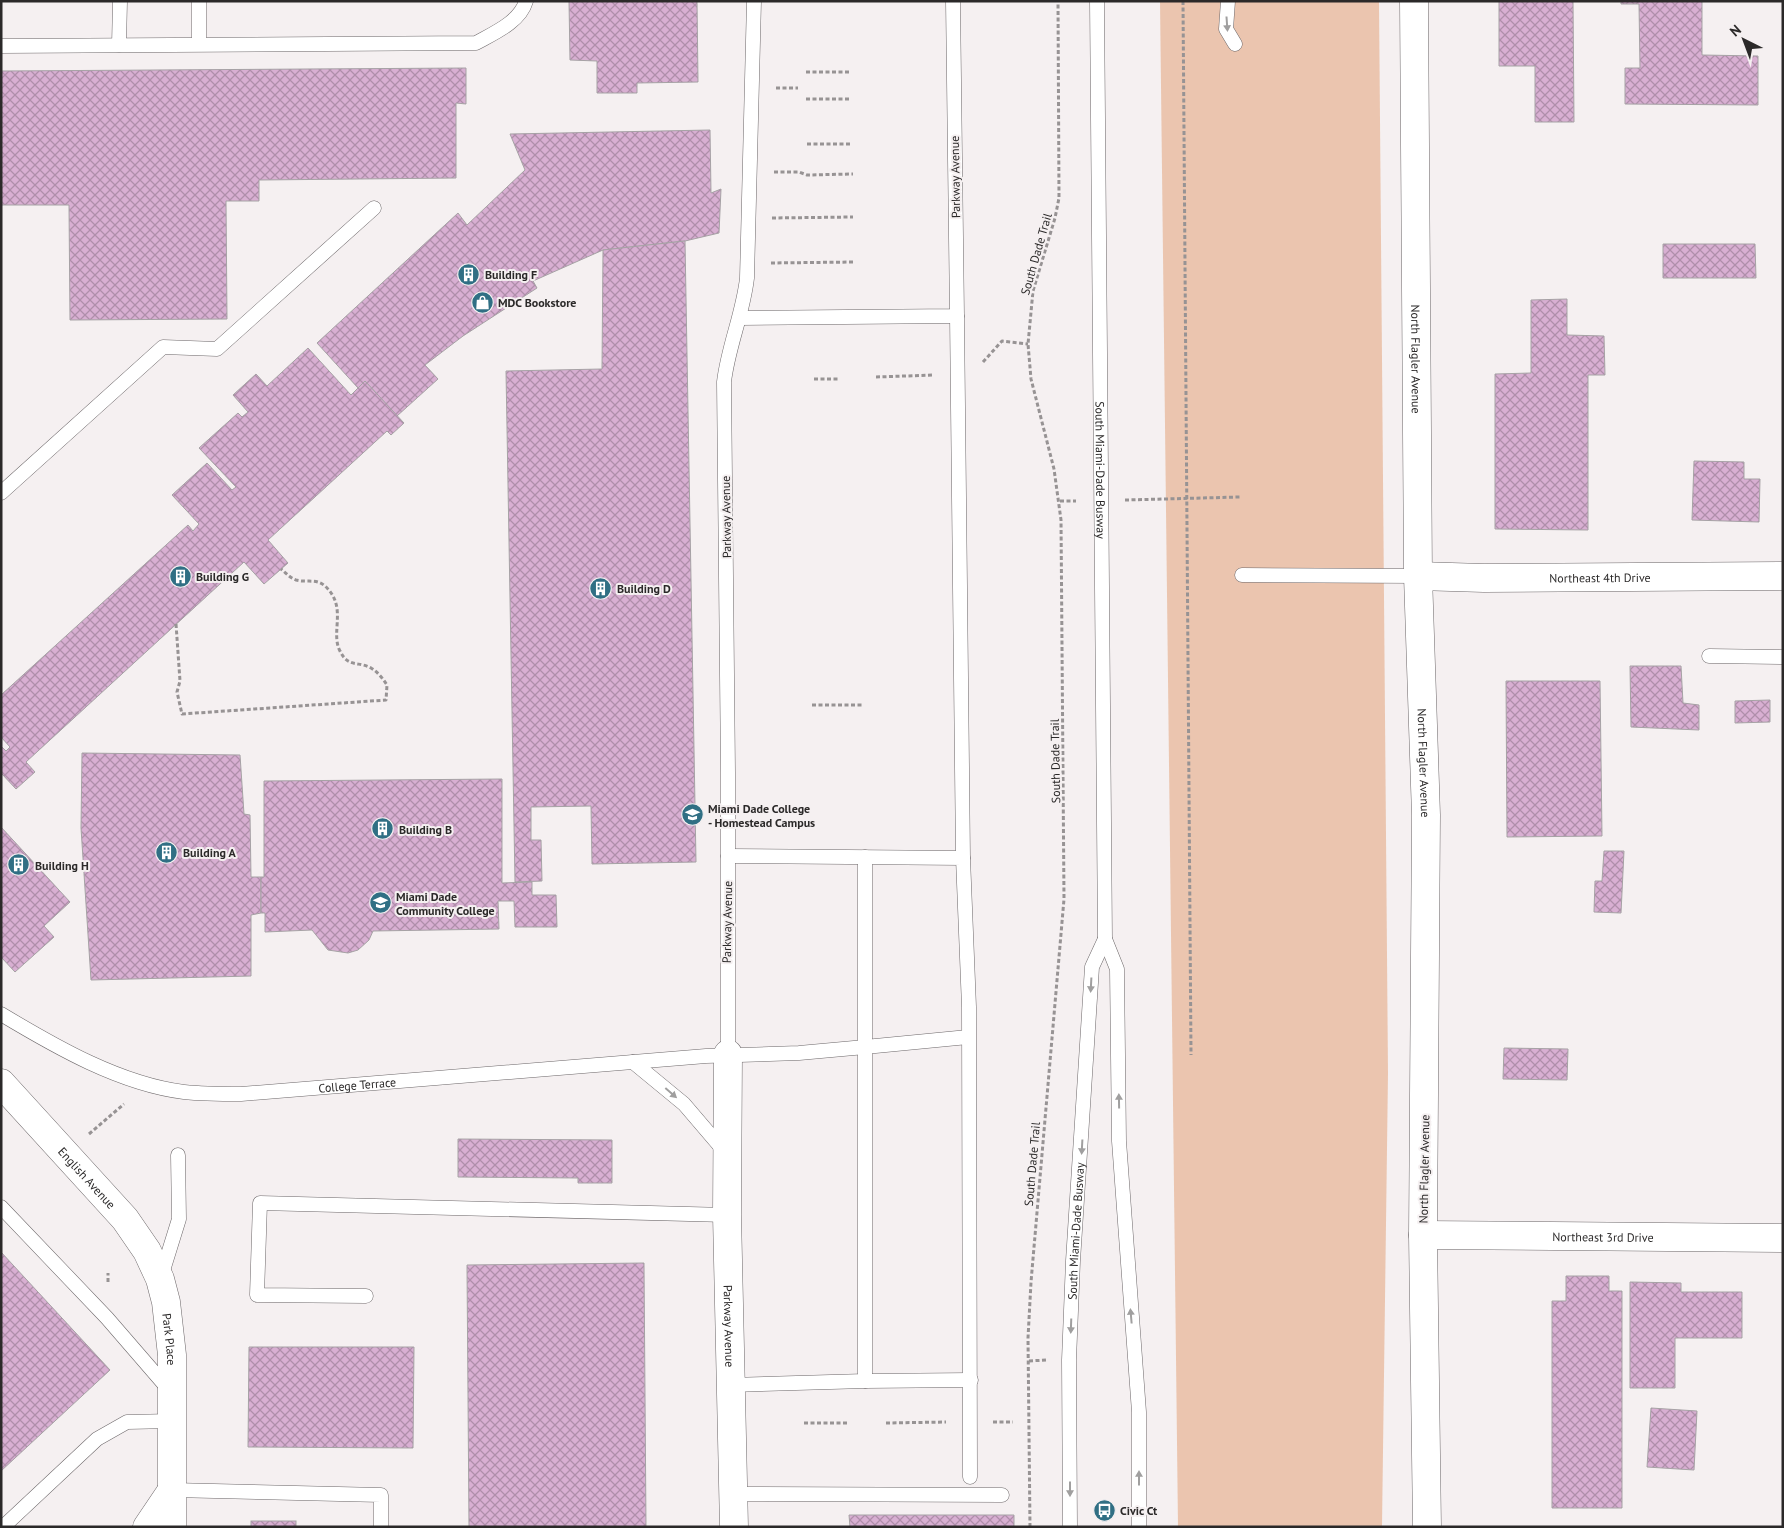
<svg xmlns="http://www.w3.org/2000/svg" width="1784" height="1528" viewBox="0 0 1784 1528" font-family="'PT Sans',sans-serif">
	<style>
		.grass { fill: #ebc5af }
		.building { fill: url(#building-cross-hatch); stroke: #a6a2a5 }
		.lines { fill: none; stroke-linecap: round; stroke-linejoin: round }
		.service-casing { stroke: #6c6769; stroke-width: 15 }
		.minor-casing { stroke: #6c6769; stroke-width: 29 }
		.tertiary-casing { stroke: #6c6769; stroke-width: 29 }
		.path { stroke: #979394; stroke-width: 3; stroke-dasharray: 4 2.5; stroke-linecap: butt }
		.service { stroke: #fff; stroke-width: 14 }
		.minor { stroke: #fff; stroke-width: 28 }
		.tertiary { stroke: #fff; stroke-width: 28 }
		.oneway { fill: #a09f9f }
		.labels { text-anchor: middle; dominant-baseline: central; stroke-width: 4; stroke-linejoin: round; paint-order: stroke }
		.street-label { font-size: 12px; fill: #2b2929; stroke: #f5f0f1 }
		.poi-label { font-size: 12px; font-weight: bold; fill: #2b2929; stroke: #f5f0f1; text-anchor: start }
	</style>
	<defs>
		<pattern id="building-cross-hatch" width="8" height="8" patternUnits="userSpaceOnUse" patternTransform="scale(1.25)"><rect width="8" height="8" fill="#d8afd2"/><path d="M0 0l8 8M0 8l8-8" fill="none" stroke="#af8eaa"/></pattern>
	</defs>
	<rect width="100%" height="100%" fill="#f5f0f1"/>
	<!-- grass -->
	<path class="grass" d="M1160 1H1379L1388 1073 1382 1527H1178Z"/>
	<!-- building -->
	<g class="building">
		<path d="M569 1H697L698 82 637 83V93H597V61L570 60Z"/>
		<path d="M1499 1H1573L1574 122H1535V66H1499Z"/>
		<path d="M1621 1H1702V55L1758 56V105L1625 104V68H1640L1639 4H1621Z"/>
		<path d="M466 68V104L456 103V178L259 180V201H226L227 319 70 320 69 205H1V71Z"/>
		<path d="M710 130 711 193 721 189 719 233 685 241 603 250 533 281 537 288 463 336 425 365 438 379 397 416 365 381 358 388 317 343 458 213 467 225 525 170 510 134Z"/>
		<path d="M685 241 696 862 592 864 591 806 531 807V840H541L542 881 515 882 506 371 602 369 603 250Z"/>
		<path d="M1663 244H1755L1756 278H1663Z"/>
		<path d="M1567 299V335L1604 336 1605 375H1588V530L1495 529V374L1531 373V300Z"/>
		<path d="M308 348 351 395 365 381 404 423 391 435 387 431 268 540 288 563 264 584 244 562 26 762 35 772 16 789 1 773V746L6 751 10 747 1 737V695L188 525 193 531 199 524 172 495 207 463 232 490 236 487 199 448 238 413 242 417 248 412 233 395 256 374 267 386Z"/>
		<path d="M1694 461 1744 462V479H1760L1759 522 1692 520Z"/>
		<path d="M1630 666H1681L1683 703 1699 705V730L1631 727Z"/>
		<path d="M1506 681H1600L1602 836 1507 837Z"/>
		<path d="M1770 700V722L1735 723V701Z"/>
		<path d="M82 753 240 755 244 814 250 815 251 877H261V913L251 915V976L91 980 81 828Z"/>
		<path d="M502 779V883L532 882V895H556L557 927H515L514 901H498L499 929 373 931 369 940 358 950 348 953 328 950 312 930 265 932V913H261V877H264V781Z"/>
		<path d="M1 827 70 902 44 926 54 937 15 972 1 957Z"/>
		<path d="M1604 851H1624L1621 913 1594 912 1595 881H1602Z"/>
		<path d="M1504 1048 1568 1049 1567 1080 1503 1079Z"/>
		<path d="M458 1139 612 1140V1183H578V1178L458 1177Z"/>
		<path d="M1 1252 110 1370 1 1471Z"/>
		<path d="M644 1263 646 1527H469L467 1265Z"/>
		<path d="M1566 1276H1609V1291H1622V1508H1552V1301H1566Z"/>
		<path d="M1630 1282 1681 1283V1292H1742V1338H1675V1388H1630Z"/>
		<path d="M249 1347H414L413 1448 248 1447Z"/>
		<path d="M1651 1408 1697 1411 1694 1470 1647 1467Z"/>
		<path d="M849 1515H1014V1527H850Z"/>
		<rect x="251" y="1521" width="45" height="6"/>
	</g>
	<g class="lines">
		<defs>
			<g id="service">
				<path d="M199 1V44"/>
				<path id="s1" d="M1097 1 1105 939 1117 969 1119 1141 1139 1412V1527"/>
				<path d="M1228 1 1226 29 1235 44"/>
				<path d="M119 45 120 1"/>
				<path d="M1 46 476 43C494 33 520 22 526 1"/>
				<path d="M957 316 963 858"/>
				<path d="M740 318 957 316 953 1"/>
				<path d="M1 493 163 347 217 349 374 208"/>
				<path d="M1242 575 1418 576"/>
				<path d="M1709 656 1783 657"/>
				<path d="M728 856 963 858 969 1007 970 1477"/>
				<path d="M865 857V1047L968 1037"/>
				<path id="s2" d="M1 1014C56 1047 120 1084 184 1092 203 1094 222 1094 241 1094L706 1056 799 1053 865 1047V1381L731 1385"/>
				<path d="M728 1054V772L724 382C728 347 743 314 747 278L754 1"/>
				<path d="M633 1062 684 1104 725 1152"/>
				<path d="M1 1207 107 1318 171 1392"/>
				<path d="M161 1277 179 1219 178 1155"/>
				<path d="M366 1296 257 1295 260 1203 727 1215"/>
				<path d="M865 1381 971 1380"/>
				<path d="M172 1490 381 1495V1527"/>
				<path d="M734 1494 1002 1495"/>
				<path d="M3 1527 97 1439 127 1422 172 1421"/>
				<path id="s3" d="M1070 1527 1069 1360 1073 1261 1092 967 1105 939"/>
			</g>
			<g id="minor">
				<path id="s4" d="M1418 576 1484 578 1783 576"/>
				<path id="s5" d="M728 1054 727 1215 734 1527"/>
				<path id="s6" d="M1 1083 125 1219 147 1251 160 1279 166 1302 172 1355V1527"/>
				<path id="s7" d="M1423 1235 1783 1238"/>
			</g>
			<g id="tertiary">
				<path id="s8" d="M1414 1 1418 576 1426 815 1423 1235 1427 1527"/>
				<path d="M147 1527 172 1490"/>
			</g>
		</defs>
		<!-- service casing -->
		<use href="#service" class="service-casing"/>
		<!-- minor casing -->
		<use href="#minor" class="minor-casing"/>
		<!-- tertiary casing -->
		<use href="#tertiary" class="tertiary-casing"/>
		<!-- path -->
		<g class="path">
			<path d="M1183 1 1191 1055"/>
			<path d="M806 72H851"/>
			<path d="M776 88H798"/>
			<path d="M806 99H851"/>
			<path d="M807 144H852"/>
			<path d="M774 172H799L807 175 853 174"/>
			<path d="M772 218 853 217"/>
			<path d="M771 263 854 262"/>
			<path d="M983 362 1002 341 1028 344"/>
			<path d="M876 377 934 375"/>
			<path d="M814 379H840"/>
			<path d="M1125 500 1240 497"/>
			<path d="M1060 501H1076"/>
			<path d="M176 624 180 681 177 692 182 714 386 700 387 685C383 679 378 672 371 668 359 661 348 668 340 651 330 632 348 607 325 586 316 578 307 583 296 580 290 578 286 573 281 569"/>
			<path d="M812 705H862"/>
			<path d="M89 1134 124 1104"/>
			<path d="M108 1282V1273"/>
			<path d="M1029 1361 1046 1360"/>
			<path d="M993 1422H1013"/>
			<path d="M804 1423H849"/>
			<path d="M886 1423 946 1422"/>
			<path d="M1030 1527 1028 1338 1031 1282 1064 899 1061 520 1054 469 1031 379 1028 344 1033 291 1055 218 1059 198 1058 1"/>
		</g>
		<!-- service -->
		<use href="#service" class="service"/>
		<!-- minor -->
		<use href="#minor" class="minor"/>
		<!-- tertiary -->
		<use href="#tertiary" class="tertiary"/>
	</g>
	<!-- one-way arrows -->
	<defs><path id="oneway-solid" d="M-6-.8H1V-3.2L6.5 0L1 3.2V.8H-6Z" transform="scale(1.25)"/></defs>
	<g class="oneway">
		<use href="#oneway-solid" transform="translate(1227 24) rotate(86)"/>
		<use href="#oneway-solid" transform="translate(1091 985) rotate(93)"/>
		<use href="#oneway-solid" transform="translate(671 1093) rotate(41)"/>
		<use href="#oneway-solid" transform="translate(1119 1101) rotate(-91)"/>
		<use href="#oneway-solid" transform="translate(1082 1147) rotate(93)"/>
		<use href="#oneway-solid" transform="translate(1131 1316) rotate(-95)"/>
		<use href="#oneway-solid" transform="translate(1071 1326) rotate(92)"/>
		<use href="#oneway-solid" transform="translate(1139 1478) rotate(-90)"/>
		<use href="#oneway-solid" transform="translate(1070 1489) rotate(90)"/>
	</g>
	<!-- icons -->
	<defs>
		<symbol id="building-disc" viewBox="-11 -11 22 22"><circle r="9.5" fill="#306f84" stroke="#f5f0f1"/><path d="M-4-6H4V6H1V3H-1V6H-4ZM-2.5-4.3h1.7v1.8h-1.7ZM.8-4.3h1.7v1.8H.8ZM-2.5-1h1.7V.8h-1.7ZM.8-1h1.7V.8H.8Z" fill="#fff"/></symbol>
		<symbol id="shop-disc" viewBox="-11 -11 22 22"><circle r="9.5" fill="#306f84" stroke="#f5f0f1"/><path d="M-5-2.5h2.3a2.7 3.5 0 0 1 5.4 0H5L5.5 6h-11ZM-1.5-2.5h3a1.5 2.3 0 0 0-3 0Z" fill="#fff"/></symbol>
		<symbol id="university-disc" viewBox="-11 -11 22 22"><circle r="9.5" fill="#306f84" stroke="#f5f0f1"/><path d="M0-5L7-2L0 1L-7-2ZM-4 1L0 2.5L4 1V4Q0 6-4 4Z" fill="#fff"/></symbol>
		<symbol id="school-disc" viewBox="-11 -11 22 22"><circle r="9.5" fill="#306f84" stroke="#f5f0f1"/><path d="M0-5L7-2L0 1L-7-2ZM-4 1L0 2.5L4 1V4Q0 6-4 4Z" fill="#fff"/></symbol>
		<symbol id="bus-disc" viewBox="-11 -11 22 22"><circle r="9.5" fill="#306f84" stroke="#f5f0f1"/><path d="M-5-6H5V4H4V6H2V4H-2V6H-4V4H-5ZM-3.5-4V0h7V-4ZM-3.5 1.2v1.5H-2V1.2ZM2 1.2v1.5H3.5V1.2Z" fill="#fff"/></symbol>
	</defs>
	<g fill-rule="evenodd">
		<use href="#building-disc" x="456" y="262" width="25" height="25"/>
		<use href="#shop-disc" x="470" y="290" width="25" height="25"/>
		<use href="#building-disc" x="168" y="564" width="25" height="25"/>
		<use href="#building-disc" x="588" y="576" width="25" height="25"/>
		<use href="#university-disc" x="680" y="802" width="25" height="25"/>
		<use href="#building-disc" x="370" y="816" width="25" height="25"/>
		<use href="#building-disc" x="154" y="840" width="25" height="25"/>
		<use href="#building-disc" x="6" y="852" width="25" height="25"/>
		<use href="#school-disc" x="368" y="890" width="25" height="25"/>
		<use href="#bus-disc" x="1092" y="1498" width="25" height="25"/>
	</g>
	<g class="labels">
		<!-- street labels -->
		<g class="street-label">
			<text transform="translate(955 177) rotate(-91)">Parkway Avenue</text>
			<text transform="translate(1036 254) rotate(-74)">South Dade Trail</text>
			<text stroke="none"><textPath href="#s8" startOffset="358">North Flagler Avenue</textPath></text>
			<text stroke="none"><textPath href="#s1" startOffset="469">South Miami-Dade Busway</textPath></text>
			<text transform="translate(726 517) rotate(-91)">Parkway Avenue</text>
			<text stroke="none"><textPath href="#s4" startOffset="182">Northeast 4th Drive</textPath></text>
			<text transform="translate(1055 761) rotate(-91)">South Dade Trail</text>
			<text stroke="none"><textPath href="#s8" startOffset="762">North Flagler Avenue</textPath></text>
			<text transform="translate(727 922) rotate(-89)">Parkway Avenue</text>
			<text stroke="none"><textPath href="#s2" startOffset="374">College Terrace</textPath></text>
			<text transform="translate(1032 1164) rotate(-85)">South Dade Trail</text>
			<text transform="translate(1424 1169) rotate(-89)">North Flagler Avenue</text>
			<text stroke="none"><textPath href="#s6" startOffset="128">English Avenue</textPath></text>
			<text stroke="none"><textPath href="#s3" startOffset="296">South Miami-Dade Busway</textPath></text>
			<text stroke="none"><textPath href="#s7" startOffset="180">Northeast 3rd Drive</textPath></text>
			<text stroke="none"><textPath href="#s5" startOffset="272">Parkway Avenue</textPath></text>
			<text stroke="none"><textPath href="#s6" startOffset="315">Park Place</textPath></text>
		</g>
		<!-- poi labels -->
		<g class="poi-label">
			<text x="485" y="274">Building F</text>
			<text x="498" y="302">MDC Bookstore</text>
			<text x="196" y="576">Building G</text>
			<text x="617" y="588">Building D</text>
			<text x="708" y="808">Miami Dade College<tspan x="708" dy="14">- Homestead Campus</tspan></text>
			<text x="399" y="829">Building B</text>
			<text x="183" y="852">Building A</text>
			<text x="35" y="865">Building H</text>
			<text x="396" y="896">Miami Dade<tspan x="396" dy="14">Community College</tspan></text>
			<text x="1120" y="1510">Civic Ct</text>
		</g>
	</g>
	<!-- border -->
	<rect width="1784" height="1528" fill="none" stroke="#2b2929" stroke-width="5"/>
	<!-- north arrow -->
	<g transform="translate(1744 40) rotate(318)" stroke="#f5f0f1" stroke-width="4" paint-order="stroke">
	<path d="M0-4L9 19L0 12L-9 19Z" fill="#2b2929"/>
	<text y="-8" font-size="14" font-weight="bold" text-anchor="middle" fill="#2b2929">N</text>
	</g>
</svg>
